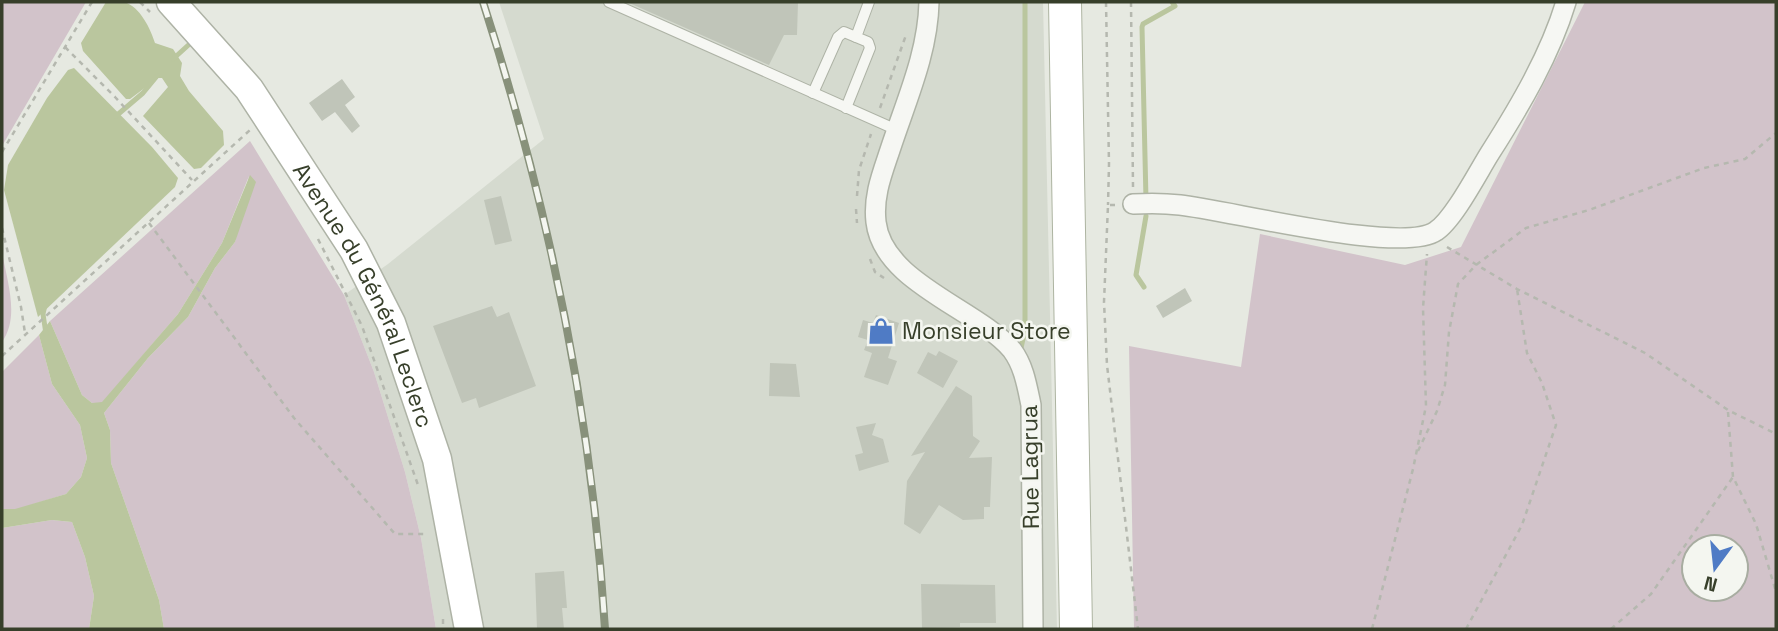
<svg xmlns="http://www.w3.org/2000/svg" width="1778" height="631" viewBox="0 0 1778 631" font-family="'Space Grotesk',sans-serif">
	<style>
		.built { fill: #d5dacf }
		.green { fill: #d2c3ca; fill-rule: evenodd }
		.water { fill: #bac69e }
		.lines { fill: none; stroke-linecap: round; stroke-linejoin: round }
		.stream { stroke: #bac69e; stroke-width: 5 }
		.building { fill: #c0c5b9 }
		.lane-casing { stroke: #aeb3a6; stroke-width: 12 }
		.street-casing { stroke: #aeb3a6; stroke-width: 22 }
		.secondary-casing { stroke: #aeb3a6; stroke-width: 31 }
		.primary-casing { stroke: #adb4a1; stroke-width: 34 }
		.path { stroke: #b5b8af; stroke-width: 2.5; stroke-dasharray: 5 5; stroke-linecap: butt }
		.lane { stroke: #f6f7f3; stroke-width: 10 }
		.street { stroke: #f6f7f3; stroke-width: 19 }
		.secondary { stroke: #fff; stroke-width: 28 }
		.primary { stroke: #fff; stroke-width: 32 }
		.rail-casing { stroke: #88917b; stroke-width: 8 }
		.rail { stroke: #f4f6f0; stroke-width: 5; stroke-dasharray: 16; stroke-linecap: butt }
		.labels { text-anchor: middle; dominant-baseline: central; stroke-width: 5; stroke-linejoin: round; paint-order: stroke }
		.street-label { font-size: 23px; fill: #373f2a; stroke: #f4f6f0 }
		.poi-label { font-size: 23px; fill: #373f2a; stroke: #f4f6f0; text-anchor: start }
	</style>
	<rect width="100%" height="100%" fill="#e6e9e1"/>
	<!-- built -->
	<path class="built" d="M499 2H1043L1057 629H436L421 538 405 472 374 372 344 295 388 264 544 139Z"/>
	<!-- green -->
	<g class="green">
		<path d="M2 2H86L2 146Z"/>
		<path d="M1585 2H1776V629H1134L1129 346 1241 367 1260 234 1405 265 1461 247ZM1736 547V589H1694V547Z"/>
		<path d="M250 141 344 295 374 372 405 472 421 538 436 629H164L159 600 111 463 110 430 104 413 148 358 188 317 215 268 235 242 249 176 222 243 178 314 102 403H92L82 395 50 321Z"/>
		<path d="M2 252C7 281 20 317 2 342Z"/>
		<path d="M39 335 52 384 80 425 87 458 81 477 66 494 15 510 2 509V372Z"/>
		<path d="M52 520 72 522 85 557 94 596 89 629H2V528Z"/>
	</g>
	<!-- water -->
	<g class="water">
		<path d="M106 2C112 2 119 0 124 2 140 6 151 30 155 43L173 49 182 63 180 76 189 91 223 131 224 145 201 168 194 169 143 116 168 87 162 78H158L130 99H126L83 51 81 43Z"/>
		<path d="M74 68 152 147 178 178 175 187 38 317 4 190 8 165 47 98 68 70Z"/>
		<path d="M250 175 256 182 235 242 215 268 188 317 148 358 104 413 110 430 111 463 159 600 164 629H89L94 596 85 557 72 522 52 520 2 528V509H15L66 494 81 477 87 458 80 425 52 384 39 335 50 321 82 395 92 403 102 402 178 314 222 243Z"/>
	</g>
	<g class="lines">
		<!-- stream -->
		<g class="stream">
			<path d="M173 59 194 40"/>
			<path d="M116 116 143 93 157 76"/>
			<path d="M1146 200 1142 27 1143 24 1175 6 1172 2"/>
			<path d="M1144 287 1136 275 1146 216"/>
			<path d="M45 305 43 314 46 334"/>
			<path d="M1020 353 1025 329V2"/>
		</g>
	</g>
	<!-- building -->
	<g class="building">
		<path d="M627 2H798L797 35H784L769 65Z"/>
		<path d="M342 79 355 97 345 105 360 126 352 133 335 112 322 121 309 103Z"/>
		<path d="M501 196 512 241 495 245 484 200Z"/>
		<path d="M1185 288 1192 301 1163 318 1156 306Z"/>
		<path d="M492 306 497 317 509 312 536 386 479 408 476 398 462 403 433 326Z"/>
		<path d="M876 315 899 323 888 358 897 361 888 385 864 377 872 353 864 350 868 340 858 337 863 320 873 323Z"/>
		<path d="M939 351 958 361 943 388 917 373 928 352 936 356Z"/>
		<path d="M770 363 796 364 800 397 769 396Z"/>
		<path d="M956 386 972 396 973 436 980 441 969 458 992 457 990 507H984V519L963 520 939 505 920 534 904 524 907 481 925 452 911 456Z"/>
		<path d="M876 423 872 435 883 439 889 462 859 471 855 455 863 453 856 427Z"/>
		<path d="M564 571 567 608H562L564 629H537L535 573Z"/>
		<path d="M921 584 995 585 996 623H960V627L922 628Z"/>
	</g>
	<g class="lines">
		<defs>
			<g id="lane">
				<path d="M609 2 897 130"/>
				<path d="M813 93 838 37 844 32 856 37"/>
				<path d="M846 108 870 48 868 42 856 37 869 2"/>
			</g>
			<g id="street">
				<path d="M929 2C928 53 906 101 890 150 882 174 873 196 876 222 883 283 978 309 1012 350 1024 366 1027 386 1031 405L1033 629"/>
				<path d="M1133 204C1149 203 1164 203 1180 205 1228 210 1402 255 1436 231 1454 219 1478 172 1490 153 1520 106 1550 55 1566 2"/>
			</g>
			<g id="secondary">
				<path id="s1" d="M171 2 249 89 354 250 391 323 437 459 469 629"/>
			</g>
			<path id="primary" d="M1065 2 1076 629"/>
		</defs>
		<!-- lane casing -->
		<use href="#lane" class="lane-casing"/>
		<!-- street casing -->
		<use href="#street" class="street-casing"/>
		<!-- secondary casing -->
		<use href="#secondary" class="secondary-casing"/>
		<!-- primary casing -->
		<use href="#primary" class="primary-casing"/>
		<!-- path -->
		<g class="path">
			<path d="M140 2 150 12"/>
			<path d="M1106 2 1109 164 1108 205"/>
			<path d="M1131 2 1133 187"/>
			<path d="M65 47 115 97 192 180"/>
			<path d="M880 108 906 35"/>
			<path d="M2 152 92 2"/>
			<path d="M857 196 859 170 871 134"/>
			<path d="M1115 205H1108L1104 302 1107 365 1138 629"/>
			<path d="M856 209 857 223"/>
			<path d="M149 223 294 418 395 534H427"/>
			<path d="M2 228 21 307 25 333"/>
			<path d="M318 239 362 326 418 485"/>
			<path d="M1447 247 1517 289 1645 353 1728 410 1776 434"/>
			<path d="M870 259 875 272 884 278"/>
			<path d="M2 356 250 130"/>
			<path d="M1728 412 1733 477 1756 524 1776 592"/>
			<path d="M1418 451 1437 411 1445 385 1449 332 1458 284 1476 265 1526 228 1589 210 1704 168 1745 159 1776 133"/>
			<path d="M443 619V629"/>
			<path d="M1372 629 1413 469 1426 406 1423 308 1427 254"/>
			<path d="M1466 629 1522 525 1556 425 1542 383 1527 353 1517 289"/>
			<path d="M1611 629 1651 594 1733 477"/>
		</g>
		<!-- lane -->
		<use href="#lane" class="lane"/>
		<!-- street -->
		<use href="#street" class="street"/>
		<!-- secondary -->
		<use href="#secondary" class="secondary"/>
		<!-- primary -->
		<use href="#primary" class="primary"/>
		<defs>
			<path id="rail" d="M483 2C548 204 592 417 605 629"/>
		</defs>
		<!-- rail casing -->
		<use href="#rail" class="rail-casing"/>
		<!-- rail -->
		<use href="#rail" class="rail"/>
	</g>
	<!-- icons -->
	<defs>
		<symbol id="shop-bare" viewBox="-9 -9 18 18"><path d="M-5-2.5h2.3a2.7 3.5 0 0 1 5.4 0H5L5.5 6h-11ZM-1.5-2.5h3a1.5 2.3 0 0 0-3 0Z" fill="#4f7bc5" stroke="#f4f6f0" stroke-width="2.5" paint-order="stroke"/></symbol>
	</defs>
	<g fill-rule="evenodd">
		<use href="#shop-bare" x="862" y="312" width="38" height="38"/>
	</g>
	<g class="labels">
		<!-- street labels -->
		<g class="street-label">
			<text stroke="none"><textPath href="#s1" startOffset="354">Avenue du Général Leclerc</textPath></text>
			<text transform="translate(1030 467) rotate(-91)">Rue Lagrua</text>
		</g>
		<!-- poi labels -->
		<g class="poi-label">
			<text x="902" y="331">Monsieur Store</text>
		</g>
	</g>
	<!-- border -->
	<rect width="1778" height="631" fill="none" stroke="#373f2a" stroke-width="7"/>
	<!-- north arrow -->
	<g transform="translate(1715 568) rotate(195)"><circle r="33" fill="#f4f6f0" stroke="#a8ada1" stroke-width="2"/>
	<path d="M0-5L12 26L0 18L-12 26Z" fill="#4f7bc5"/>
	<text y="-10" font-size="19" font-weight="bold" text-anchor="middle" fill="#373f2a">N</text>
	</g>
</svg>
